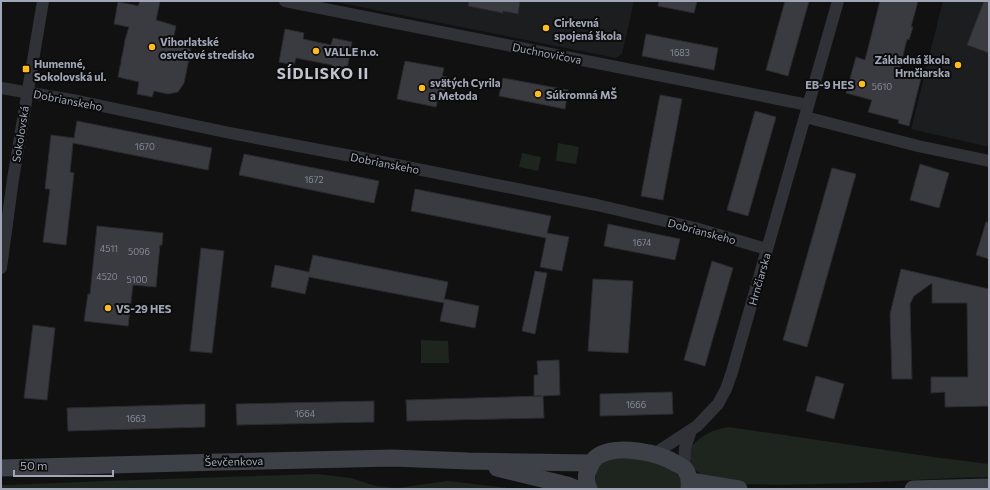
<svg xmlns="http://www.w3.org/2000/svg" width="990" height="490" viewBox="0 0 990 490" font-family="Commissioner,sans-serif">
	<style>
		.built { fill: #1c1d1f }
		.green { fill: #1d251e }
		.building { fill: #3a3b41; stroke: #2b2a2f }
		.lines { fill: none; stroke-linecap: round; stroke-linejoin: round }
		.minor { stroke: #313238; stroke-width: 12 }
		.secondary { stroke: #3f4148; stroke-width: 17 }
		.poi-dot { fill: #ffbc1c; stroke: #0c0c0d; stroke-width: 1.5 }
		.labels { text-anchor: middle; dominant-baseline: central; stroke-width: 4; stroke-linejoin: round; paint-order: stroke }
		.number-label { font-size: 9px; fill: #868b98 }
		.poi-label { font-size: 11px; font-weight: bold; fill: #a0a6b5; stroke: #0c0c0d; text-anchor: start }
		.street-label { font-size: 11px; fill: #a0a6b5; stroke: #0c0c0d }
		.district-label { font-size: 15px; font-weight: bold; letter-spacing: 1px; fill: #c2c5d0; stroke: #0c0c0d }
	</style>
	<rect width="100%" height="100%" fill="#111112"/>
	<!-- built -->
	<g class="built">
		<path d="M331 1H634L622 54 616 58Z"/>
		<path d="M943 1H989V147L911 129Z"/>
	</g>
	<!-- green -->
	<g class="green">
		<path d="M558 143 579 147 576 164 556 161Z"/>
		<path d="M522 153 541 157 538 171 519 167Z"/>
		<path d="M421 340 448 341 449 363H421Z"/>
		<path d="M729 427 926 456 989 464V477L953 478 858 483 778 485 744 484 704 477 694 469 691 462 689 455 691 447C703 434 712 430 729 427Z"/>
		<path d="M637 458 665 464 680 476 683 489H596C593 476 597 462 611 459 619 458 629 458 637 458Z"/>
		<path d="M317 474 351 478 376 486 397 488 448 481 516 489H1V485H7L106 481Z"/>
	</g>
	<!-- building -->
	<g class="building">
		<path d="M140 1H160L156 20 176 26 172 45 191 49 184 83 178 92 168 94 154 91 152 97 137 94 139 82 118 77 120 66 121 64V60L123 52 125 40 129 27 114 24 118 2 134 5 138 6Z"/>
		<path d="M469 1H520L518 14 503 11V13L468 6Z"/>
		<path d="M659 1H697L694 13 658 6Z"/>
		<path d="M785 1H809L788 76 766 70Z"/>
		<path d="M880 1H918L911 27H913L909 40 907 39 900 68 922 74 909 126 898 123 899 120 868 112 872 100 846 93 856 57 865 60Z"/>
		<path d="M984 1H989V53L967 45Z"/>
		<path d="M285 29 304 33 303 39 331 45 333 38 352 42 346 75 330 72 332 65 296 58 294 65 279 62Z"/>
		<path d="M646 34 718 48 714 70 642 56Z"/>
		<path d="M405 61 444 68 442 76 447 77 443 100 438 99 436 107 397 99Z"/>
		<path d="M503 78 568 90 565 109 499 96Z"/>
		<path d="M660 95 682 99 663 200 641 196Z"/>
		<path d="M755 111 776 117 748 216 727 210Z"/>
		<path d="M77 121 212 148 208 170 73 143 70 172 74 173 66 245 43 242 50 189H45L51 135 74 138Z"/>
		<path d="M244 154 379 181 374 203 239 175Z"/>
		<path d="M920 164 949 173 939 208 910 200Z"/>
		<path d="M832 168 856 174 807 347 783 340Z"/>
		<path d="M415 189 551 216 547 233 569 237 562 271 540 267 546 238 411 211Z"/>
		<path d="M986 222H989V259L976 255Z"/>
		<path d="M608 224 680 239 675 260 604 246Z"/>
		<path d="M97 226 163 233 162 245H160L156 287 133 285 128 326 84 321 88 294H90Z"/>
		<path d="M201 248 224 251 212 353 190 351Z"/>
		<path d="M313 255 448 282 444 300 445 299 479 306 475 328 440 321 444 303 309 277 305 294 271 287 275 265 309 272Z"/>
		<path d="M712 261 733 268 705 366 684 360Z"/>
		<path d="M901 269 989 289V406L945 407V392L931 393V377H968L967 303H932V283L914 296 910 304 912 379H892L890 314Z"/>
		<path d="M535 271 547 273 535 334 522 331Z"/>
		<path d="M593 279 633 281 628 353 588 351Z"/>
		<path d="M33 325 55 328 47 400 24 398Z"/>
		<path d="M559 360 560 395 543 396 544 418 407 421 406 400 542 396H534V375H538L537 361Z"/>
		<path d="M816 376 844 384 834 419 806 411Z"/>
		<path d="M672 392 673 414 600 416V394Z"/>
		<path d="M374 401V422L237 425 236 404Z"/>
		<path d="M205 404V427L68 431 67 408Z"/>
	</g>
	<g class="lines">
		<!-- minor -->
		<g class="minor">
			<path d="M285 1 808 105"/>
			<path d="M1 88 78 101 230 133 362 158 597 205 695 228 767 249"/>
			<path d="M805 117 918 146 989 161"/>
			<path d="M1 268 13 179 43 1"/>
			<path d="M654 454 697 426 718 404 726 389 732 372 838 1"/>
			<path d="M684 469 685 448 691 430"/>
		</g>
		<!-- secondary -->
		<g class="secondary">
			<path d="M1 468 220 462 392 458 468 461 591 463"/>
			<path d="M497 468 567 485 577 489"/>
			<path d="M690 481 739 489"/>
			<path d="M589 489C586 482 585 475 589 469 591 464 593 459 598 456 617 444 658 452 677 464 679 465 683 467 685 469 689 475 690 482 689 489"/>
			<path d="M913 489 989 487"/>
		</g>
	</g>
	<!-- markers -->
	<g class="poi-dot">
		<circle cx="546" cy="28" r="4"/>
		<circle cx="152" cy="47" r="4"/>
		<circle cx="316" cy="51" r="4"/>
		<circle cx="958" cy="65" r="4"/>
		<rect x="22" y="65" width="8" height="8" rx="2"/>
		<circle cx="862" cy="84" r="4"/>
		<circle cx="422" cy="88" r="4"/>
		<circle cx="538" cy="94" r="4"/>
		<circle cx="108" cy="308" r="4"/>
	</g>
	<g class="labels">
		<!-- number labels -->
		<g class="number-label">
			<text x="680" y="52">1683</text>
			<text x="882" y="86">5610</text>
			<text x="145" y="146">1670</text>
			<text x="314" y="179">1672</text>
			<text x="642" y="242">1674</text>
			<text x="109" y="248">4511</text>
			<text x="139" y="251">5096</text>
			<text x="107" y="276">4520</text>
			<text x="137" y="279">5100</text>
			<text x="636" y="404">1666</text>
			<text x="305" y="413">1664</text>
			<text x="136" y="418">1663</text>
		</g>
		<!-- poi labels -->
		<g class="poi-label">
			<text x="554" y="22">Cirkevná<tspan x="554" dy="13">spojená škola</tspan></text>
			<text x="160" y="41">Vihorlatské<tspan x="160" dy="13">osvetové stredisko</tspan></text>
			<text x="324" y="51">VALLE n.o.</text>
			<text x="950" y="59" text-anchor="end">Základná škola<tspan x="950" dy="13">Hrnčiarska</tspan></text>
			<text x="34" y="63">Humenné,<tspan x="34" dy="13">Sokolovská ul.</tspan></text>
			<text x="430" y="82">svätých Cyrila<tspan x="430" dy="13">a Metoda</tspan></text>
			<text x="854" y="84" text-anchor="end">EB-9 HES</text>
			<text x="546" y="94">Súkromná MŠ</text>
			<text x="116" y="308">VS-29 HES</text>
		</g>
		<!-- street labels -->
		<g class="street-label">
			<text transform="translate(547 53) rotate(11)">Duchnovičova</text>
			<text transform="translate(68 100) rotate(11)">Dobrianskeho</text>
			<text transform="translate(20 134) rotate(-81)">Sokolovská</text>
			<text transform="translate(385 163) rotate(11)">Dobrianskeho</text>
			<text transform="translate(702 231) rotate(15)">Dobrianskeho</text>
			<text transform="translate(759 279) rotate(-74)">Hrnčiarska</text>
			<text transform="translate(234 461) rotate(-1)">Ševčenkova</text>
		</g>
		<!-- district labels -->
		<g class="district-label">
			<text x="323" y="73">SÍDLISKO II</text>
		</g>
	</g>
	<!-- border -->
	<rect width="990" height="490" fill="none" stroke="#a0a6b5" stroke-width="4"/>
	<!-- scale -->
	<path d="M14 470v6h99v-6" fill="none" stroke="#a0a6b5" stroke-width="2"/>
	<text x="20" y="470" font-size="12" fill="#a0a6b5" stroke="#0c0c0d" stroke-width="3" paint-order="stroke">50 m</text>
</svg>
